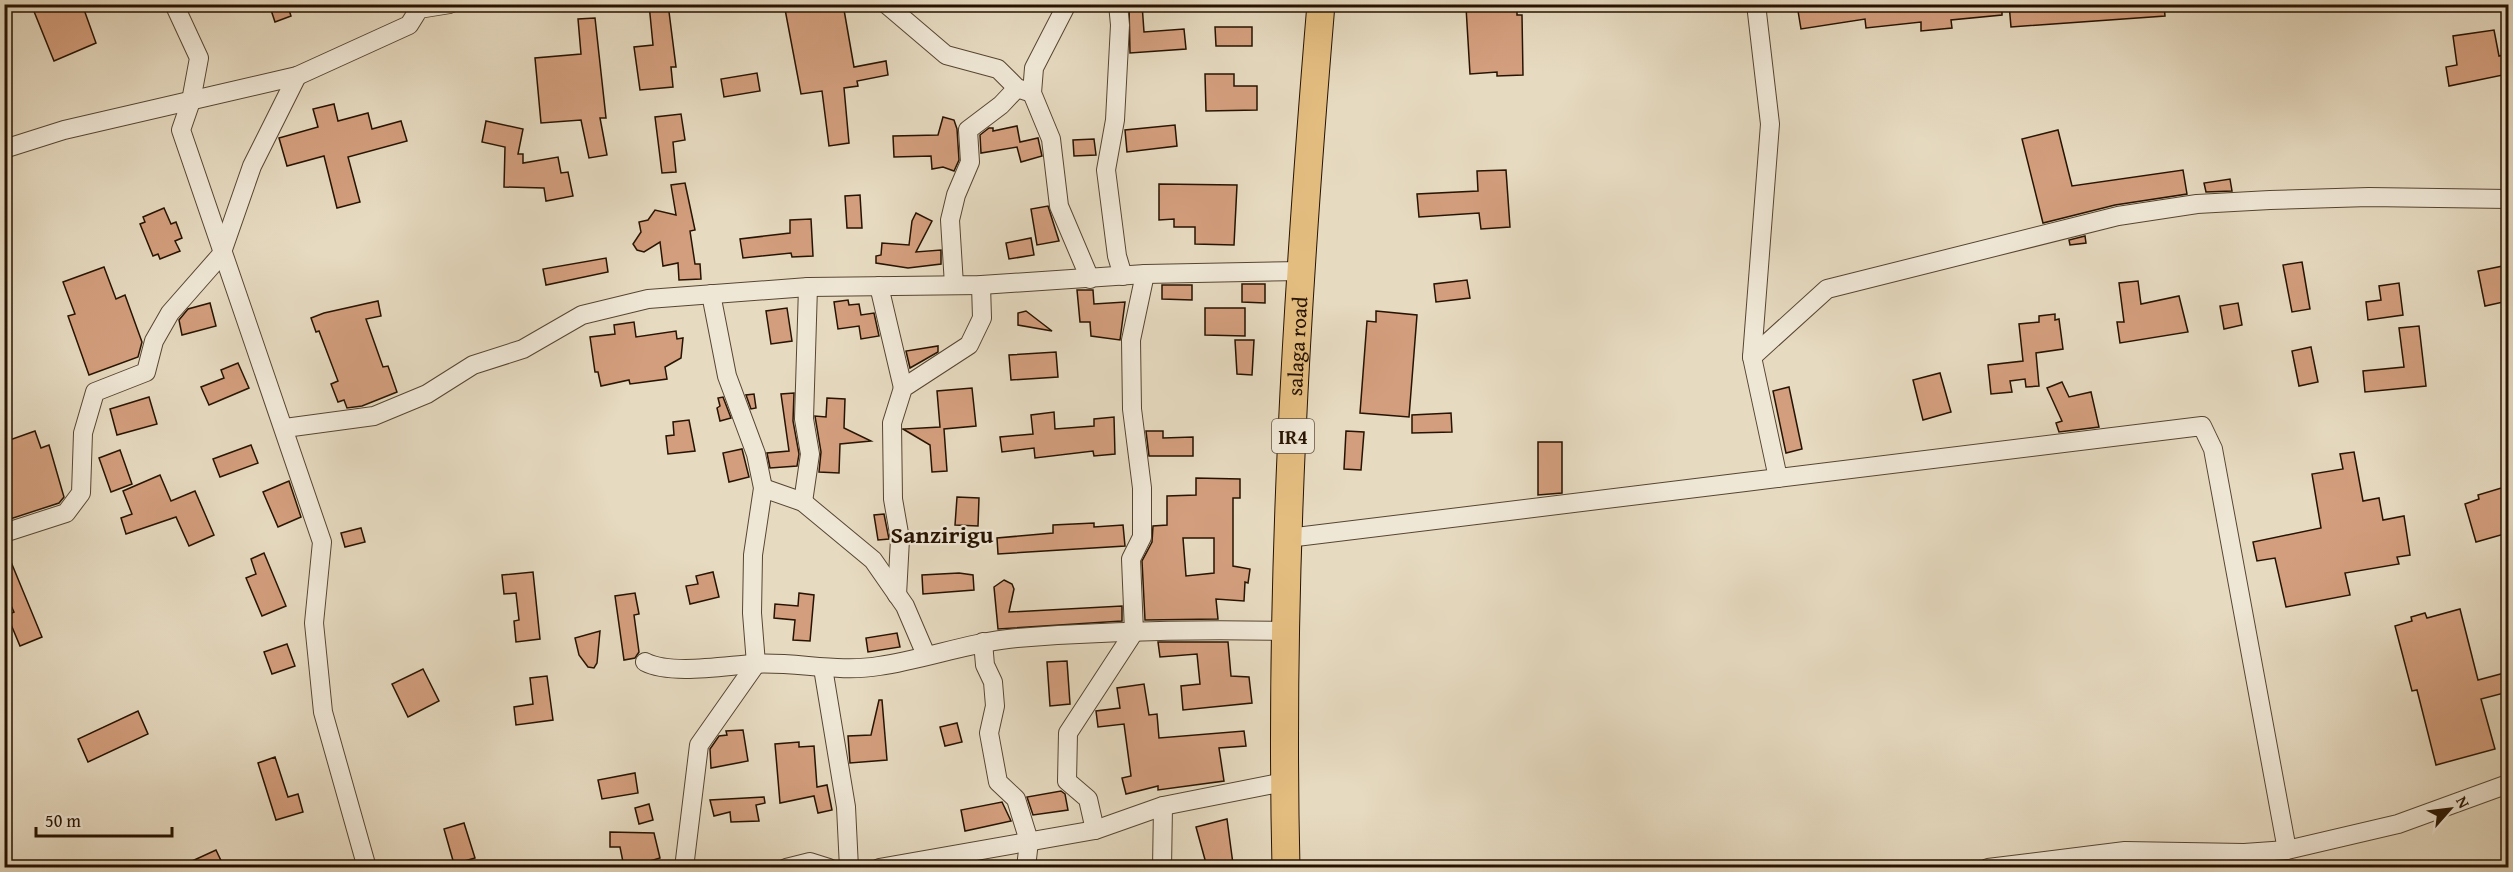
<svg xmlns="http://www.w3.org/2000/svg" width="2513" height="872" viewBox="0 0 2513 872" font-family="'Gentium Book Plus',serif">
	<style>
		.building { fill: #d39e7d; stroke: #271301; stroke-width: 1.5; fill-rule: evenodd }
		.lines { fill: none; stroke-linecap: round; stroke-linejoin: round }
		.street-casing { stroke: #574531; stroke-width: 20 }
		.primary-casing { stroke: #271301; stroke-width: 29 }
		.street { stroke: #efe7d6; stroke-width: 18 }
		.primary { stroke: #e3bd80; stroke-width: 27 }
		.labels { text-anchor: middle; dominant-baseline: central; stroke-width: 4.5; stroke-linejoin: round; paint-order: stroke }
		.shield { fill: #efe7d6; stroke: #635341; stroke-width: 1.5 }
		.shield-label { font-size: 20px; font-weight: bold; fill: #271301 }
		.street-label { font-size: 21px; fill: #271301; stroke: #efe7d6 }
		.quarter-label { font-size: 24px; font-weight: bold; fill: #271301; stroke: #efe7d6 }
	</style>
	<rect width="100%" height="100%" fill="#e6dac0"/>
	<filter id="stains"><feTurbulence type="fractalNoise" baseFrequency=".00333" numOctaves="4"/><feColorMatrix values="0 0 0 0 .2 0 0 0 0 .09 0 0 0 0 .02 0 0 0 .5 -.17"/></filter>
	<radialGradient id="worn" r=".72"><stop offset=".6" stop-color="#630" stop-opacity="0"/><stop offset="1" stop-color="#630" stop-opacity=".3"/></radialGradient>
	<!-- building -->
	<g class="building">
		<path d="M31 4H82L96 43 54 61Z"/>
		<path d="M269 4H287L291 16 275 22Z"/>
		<path d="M649 4H668L676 67H671L673 87 640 90 634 47 653 45Z"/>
		<path d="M784 4H843L854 67 886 61 888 75 857 81 858 86 844 88 849 143 829 146 822 91 801 94Z"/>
		<path d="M1142 4 1144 32 1184 29 1186 49 1130 53 1129 5Z"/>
		<path d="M1505 4H1517V15H1522L1523 75 1497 76V72L1470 74 1466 7Z"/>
		<path d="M1806 4H1846V7L2002 4V15L1951 20 1952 28 1921 31V22L1866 28 1865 19 1801 29 1798 11 1807 10Z"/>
		<path d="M2009 4H2164L2165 16 2011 27Z"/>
		<path d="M595 18 606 118H600L607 155 589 158 581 120 541 123 535 58 581 54 578 19Z"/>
		<path d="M1215 27H1252V46H1216Z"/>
		<path d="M2494 30 2499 56 2508 54V74L2449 86 2446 67 2457 65 2453 36Z"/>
		<path d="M757 73 760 91 724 97 721 79Z"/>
		<path d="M1205 74H1234V86H1257V110L1206 111Z"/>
		<path d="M334 104 338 121 368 113 372 129 401 121 407 141 348 157 360 202 337 208 324 156 287 166 279 138 318 127 313 109Z"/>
		<path d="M681 114 685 140 673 142 676 172 662 173 655 117Z"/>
		<path d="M943 117 954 120 957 129 959 160 954 171 943 167 932 169 931 156 894 157 893 136 938 135Z"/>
		<path d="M486 121 523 129 518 154H523V163L558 157 561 173 568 172 573 196 546 201 544 188 504 187 505 147 482 142Z"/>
		<path d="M1175 125 1177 146 1127 152 1125 130Z"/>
		<path d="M1017 126 1020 142 1038 138 1042 156 1021 162 1017 147 981 153 980 135 989 128H993V131Z"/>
		<path d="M2058 130 2072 186 2183 170 2187 194 2115 205 2043 223 2022 139Z"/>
		<path d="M1094 139 1096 155 1074 156 1073 140Z"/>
		<path d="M1506 170 1510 227 1481 229 1479 213 1419 217 1417 194 1478 191 1477 171Z"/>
		<path d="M2230 179 2232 191 2206 192 2204 183Z"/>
		<path d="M685 183 695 230 690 231 695 264H700L701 279 679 280 678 263 663 266 660 242 644 252 637 250 633 244 641 232 639 222 648 220 655 210 676 215 671 185Z"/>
		<path d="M1159 184 1237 185 1234 245 1195 244V227H1174V219L1159 220Z"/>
		<path d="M860 195 862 228H847L845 196Z"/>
		<path d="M1048 206 1059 241 1037 245 1031 209Z"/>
		<path d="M164 208 171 224 176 222 182 238 175 241 180 251 160 259 158 254 153 256 140 224 145 222 143 217Z"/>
		<path d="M916 213 932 221 916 252 941 250V264L908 268 876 263V256L881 255 882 243 909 245 912 221Z"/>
		<path d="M811 219 813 256 792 257 791 253 743 258 740 239 790 233V220Z"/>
		<path d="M2085 236 2086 243 2070 245 2069 240Z"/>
		<path d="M1031 238 1034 255 1009 259 1006 243Z"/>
		<path d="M606 258 608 272 546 285 543 269Z"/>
		<path d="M2302 262 2310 309 2292 312 2283 265Z"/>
		<path d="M2503 266 2506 282H2508V301L2485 306 2478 271Z"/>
		<path d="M104 267 116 299 125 295 142 342 138 357 89 375 68 316 75 314 63 282Z"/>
		<path d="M1467 280 1470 298 1436 302 1434 284Z"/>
		<path d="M2138 281 2141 304 2179 296 2188 332 2120 343 2117 322H2124L2119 283Z"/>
		<path d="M2399 283 2403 315 2368 320 2366 302 2381 300 2379 286Z"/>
		<path d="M1242 284H1265V303L1242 302Z"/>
		<path d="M1162 285H1192V300L1162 299Z"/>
		<path d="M1077 290H1093L1094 304 1125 302 1120 340 1091 336 1090 322H1080Z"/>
		<path d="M848 300 849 305 859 304 861 315 874 313 879 336 861 339 859 326 838 329 834 302Z"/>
		<path d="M378 301 381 316 366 319 383 367 388 366 397 392 362 406 347 408 344 400 338 402 331 384 338 381 319 331 316 332 311 318 324 313Z"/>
		<path d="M210 303 216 326 182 335 179 320 188 309Z"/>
		<path d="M2238 303 2242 325 2224 329 2220 306Z"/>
		<path d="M787 308 792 341 771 344 766 311Z"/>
		<path d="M1205 308H1245V336L1205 335Z"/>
		<path d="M1026 311 1052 331 1018 325V313Z"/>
		<path d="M1376 311 1417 315 1409 417 1360 413 1367 321 1376 322Z"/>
		<path d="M2055 314V320L2059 319 2063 349 2036 353 2039 386 2026 387 2025 379 2010 381 2012 392 1991 394 1988 365 2023 361 2019 324 2039 322V316Z"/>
		<path d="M634 322 636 337 676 331 677 339 683 338 681 358 665 367 667 379 630 384 629 380 601 386 598 372H595L590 337 615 334 614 325Z"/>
		<path d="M2419 326 2426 386 2365 392 2363 371 2404 367 2399 328Z"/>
		<path d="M1235 340H1254L1252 375 1237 374Z"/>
		<path d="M938 346V352L910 368 906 351Z"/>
		<path d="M2311 347 2318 382 2299 386 2292 351Z"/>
		<path d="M1056 352 1058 377 1011 380 1009 355Z"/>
		<path d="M238 363 249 388 209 405 201 387 224 378 221 370Z"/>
		<path d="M1940 373 1951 412 1923 420 1913 380Z"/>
		<path d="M2062 382 2069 397 2091 392 2099 427 2059 432 2056 423 2062 421 2047 388Z"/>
		<path d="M1789 387 1802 449 1786 453 1773 391Z"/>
		<path d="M972 388 976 426 944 429 947 471 932 472 930 445 903 429 940 427 937 391Z"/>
		<path d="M794 393 793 421 799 454 797 466 770 468 767 453 789 451 781 394Z"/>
		<path d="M754 394 756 408 751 409 746 395Z"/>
		<path d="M149 397 157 424 117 435 110 409Z"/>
		<path d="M723 397 731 418 720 421 717 408 720 406 718 398Z"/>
		<path d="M827 398 845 399 844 428 871 441 840 444 839 473 819 472 821 452 815 416 826 417Z"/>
		<path d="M1054 412 1055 429 1094 426V419L1114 417 1115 454 1094 456 1093 451 1035 458 1034 448 1002 452 1000 437 1033 434 1031 415Z"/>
		<path d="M1451 413 1452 432 1412 433V415Z"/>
		<path d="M689 420 695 451 668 454 666 436 674 435 673 422Z"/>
		<path d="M35 431 41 448 49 445 64 497 59 503 4 521V442Z"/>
		<path d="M1146 431H1163V438L1193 437V456H1149Z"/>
		<path d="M1346 431 1364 432 1361 470 1344 469Z"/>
		<path d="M1538 442H1562V493L1538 495Z"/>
		<path d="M251 445 258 463 220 477 213 459Z"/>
		<path d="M742 449 749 477 729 482 723 453Z"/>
		<path d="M120 450 132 484 111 492 99 458Z"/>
		<path d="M2354 452 2363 501 2379 498 2383 520 2404 516 2410 555 2397 557 2399 564 2345 573 2350 595 2286 607 2275 558 2257 561 2253 542 2321 528 2312 474 2343 469 2340 454Z"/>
		<path d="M160 475 171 501 195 491 214 535 189 546 176 517 126 534 121 518 132 514 123 491Z"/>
		<path d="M1196 478 1240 479V498H1233V566L1250 569 1248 583 1245 582 1244 601 1216 599 1218 619 1145 620 1142 561 1152 542 1153 526 1167 525V496L1196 495ZM1183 538H1214V573L1186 576Z"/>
		<path d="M289 481 301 517 278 527 263 492Z"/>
		<path d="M2508 486V533L2476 542 2465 504 2479 499 2478 495Z"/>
		<path d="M957 497 979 498 978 526 955 525Z"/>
		<path d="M884 514 889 539 878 540 874 515Z"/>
		<path d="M1094 523V527L1123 525 1125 546 998 554 997 538 1053 533V525Z"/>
		<path d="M361 528 365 542 345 547 341 533Z"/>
		<path d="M4 545 42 637 20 646 7 615 14 612 4 590Z"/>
		<path d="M264 553 286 606 262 616 246 578 256 574 251 559Z"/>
		<path d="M533 572 540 639 516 642 514 621 519 620 516 593 504 594 502 575Z"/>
		<path d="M713 572 719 597 690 604 686 586 698 584 696 576Z"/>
		<path d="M959 573 973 575 974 590 923 594 922 575Z"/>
		<path d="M1004 580 1012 584 1014 589 1009 612 1122 606V621L998 629 994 587Z"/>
		<path d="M635 593 639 614 634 615 639 652 635 658 624 660 615 596Z"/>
		<path d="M799 593 814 595 810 641 793 640 795 620 774 618 775 604 798 606Z"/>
		<path d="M2460 609 2478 680 2508 672V692L2481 699 2495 749 2436 765 2417 690 2412 691 2395 626 2412 621 2411 617 2425 613 2427 618Z"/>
		<path d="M600 631 597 663 594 668 588 667 579 655 575 638Z"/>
		<path d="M897 633 900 647 868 652 866 638Z"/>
		<path d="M1158 642H1228L1231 676 1249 677 1252 703 1183 710 1181 686 1200 684 1197 654 1160 657Z"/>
		<path d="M287 644 295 666 272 674 264 652Z"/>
		<path d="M1067 661 1070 704 1050 706 1047 662Z"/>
		<path d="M423 669 439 701 408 717 392 684Z"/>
		<path d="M547 676 553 720 516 725 514 707 533 704 530 678Z"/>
		<path d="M1144 684 1149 715 1157 714 1159 738 1244 731 1246 746 1219 748 1224 781 1158 790V786L1126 794 1122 778 1131 776 1124 724 1098 727 1096 711 1120 708 1117 688Z"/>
		<path d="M879 700H882L887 760 850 763 848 736 871 735Z"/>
		<path d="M138 711 148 734 88 762 78 739Z"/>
		<path d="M957 723 962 742 945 746 940 727Z"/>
		<path d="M743 730 748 761 711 768 710 749 719 736 727 735 726 731Z"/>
		<path d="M799 742V747L814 746 817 787 827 785 832 810 818 813 814 796 780 803 775 744Z"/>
		<path d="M275 757 288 797 298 794 303 812 276 820 258 763Z"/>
		<path d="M635 773 638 793 602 799 598 780Z"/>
		<path d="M1061 791 1065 794 1068 810 1033 815 1027 797Z"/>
		<path d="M764 797 765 803 756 805 759 821 731 822 730 812 714 816 710 800Z"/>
		<path d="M1002 802 1011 821 965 831 961 810Z"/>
		<path d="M649 804 653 820 639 824 635 808Z"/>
		<path d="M1227 819 1233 864 1207 867 1196 827Z"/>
		<path d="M464 823 475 858 454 864 444 829Z"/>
		<path d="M610 832 654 833 660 858 650 861 652 867H624L620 847H610Z"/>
		<path d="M216 850 224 867H179Z"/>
	</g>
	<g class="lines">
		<defs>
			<g id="street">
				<path d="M174 4 199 58 191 101 181 130 322 542 314 623 323 712 367 868"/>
				<path d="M886 4 946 55 998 69 1017 88 1029 92"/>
				<path d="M1067 4 1034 68 1032 93 1051 139 1059 206 1090 279"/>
				<path d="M1118 4 1120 25 1115 120 1106 170 1117 256 1123 276"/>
				<path d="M1756 4 1770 124 1752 357 1778 478"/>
				<path d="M4 149 64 130 297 76 409 25 419 9 450 4"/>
				<path d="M954 285 950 220 956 195 970 162 968 130 1001 105 1017 88"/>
				<path d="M879 286 903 388"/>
				<path d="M1752 357 1827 289 2118 216 2197 204 2270 200 2369 197 2508 199"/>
				<path d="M285 428 374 416 427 394 473 365 523 349 582 315 648 299 808 287 981 285 1145 274 1302 271"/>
				<path d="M763 488 803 502 873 560 905 606 926 655"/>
				<path d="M803 502 810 454 804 419 808 287"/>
				<path d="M4 533 66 513 81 493 83 433 95 392 146 372 154 341 170 313 221 255 252 166 297 76"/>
				<path d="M1288 538C1593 501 1897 463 2202 426L2213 449 2287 850"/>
				<path d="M897 595 900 539 893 499 892 423 903 388 969 345 982 318 981 285"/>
				<path d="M983 642 985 665 993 682 995 706 989 733 998 782 1016 799 1029 841 1026 868"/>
				<path d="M645 662C670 675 723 666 752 664 794 661 837 673 879 666 926 659 970 642 1017 638 1106 631 1195 629 1285 631"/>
				<path d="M823 668 846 807 849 868"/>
				<path d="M1095 830 1088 799 1067 781 1068 733 1134 632 1131 559 1142 537V488L1132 409 1131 340 1145 274"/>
				<path d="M684 868 699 745 756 664 752 613 753 555 763 488 756 454 727 376 711 294"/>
				<path d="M786 868 810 862 829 868"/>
				<path d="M879 868 1095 830 1163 806 1284 782"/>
				<path d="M1162 868 1163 806"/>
				<path d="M1988 868 2125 851 2244 853 2287 850 2398 824 2508 784"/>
			</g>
			<g id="primary">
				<path id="s1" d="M1286 868C1279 580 1297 291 1321 4"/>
			</g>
		</defs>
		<!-- street casing -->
		<use href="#street" class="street-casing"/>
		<!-- primary casing -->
		<use href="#primary" class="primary-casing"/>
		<!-- street -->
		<use href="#street" class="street"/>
		<!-- primary -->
		<use href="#primary" class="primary"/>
	</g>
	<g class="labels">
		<!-- shield labels -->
		<rect class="shield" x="1272" y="419" width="42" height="34" rx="4.5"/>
		<g class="shield-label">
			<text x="1293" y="436">IR4</text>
		</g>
		<!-- street labels -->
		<g class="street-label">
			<text stroke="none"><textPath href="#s1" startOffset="522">salaga road</textPath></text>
		</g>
		<!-- quarter labels -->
		<g class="quarter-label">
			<text x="942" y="534">Sanzirigu</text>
		</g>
	</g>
	<!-- margin -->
	<rect width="2513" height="872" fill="none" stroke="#e6dac0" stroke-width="24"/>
	<rect x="6" y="6" width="2501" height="860" fill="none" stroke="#271301" stroke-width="3"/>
	<rect x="12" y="12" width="2489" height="848" fill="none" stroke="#271301" stroke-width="1.5"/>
	<!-- north arrow -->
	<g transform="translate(2450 809) rotate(62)" stroke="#efe7d6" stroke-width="4.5" paint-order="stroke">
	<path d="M0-4.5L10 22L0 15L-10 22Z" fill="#271301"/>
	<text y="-9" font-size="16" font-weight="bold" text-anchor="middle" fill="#271301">N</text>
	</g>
	<!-- scale -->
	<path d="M36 827v9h136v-9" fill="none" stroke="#271301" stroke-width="3"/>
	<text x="45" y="827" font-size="18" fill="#271301" stroke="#efe7d6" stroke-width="4.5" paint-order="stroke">50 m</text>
	<rect width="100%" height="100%" filter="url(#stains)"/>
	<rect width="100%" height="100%" fill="url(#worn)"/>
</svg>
